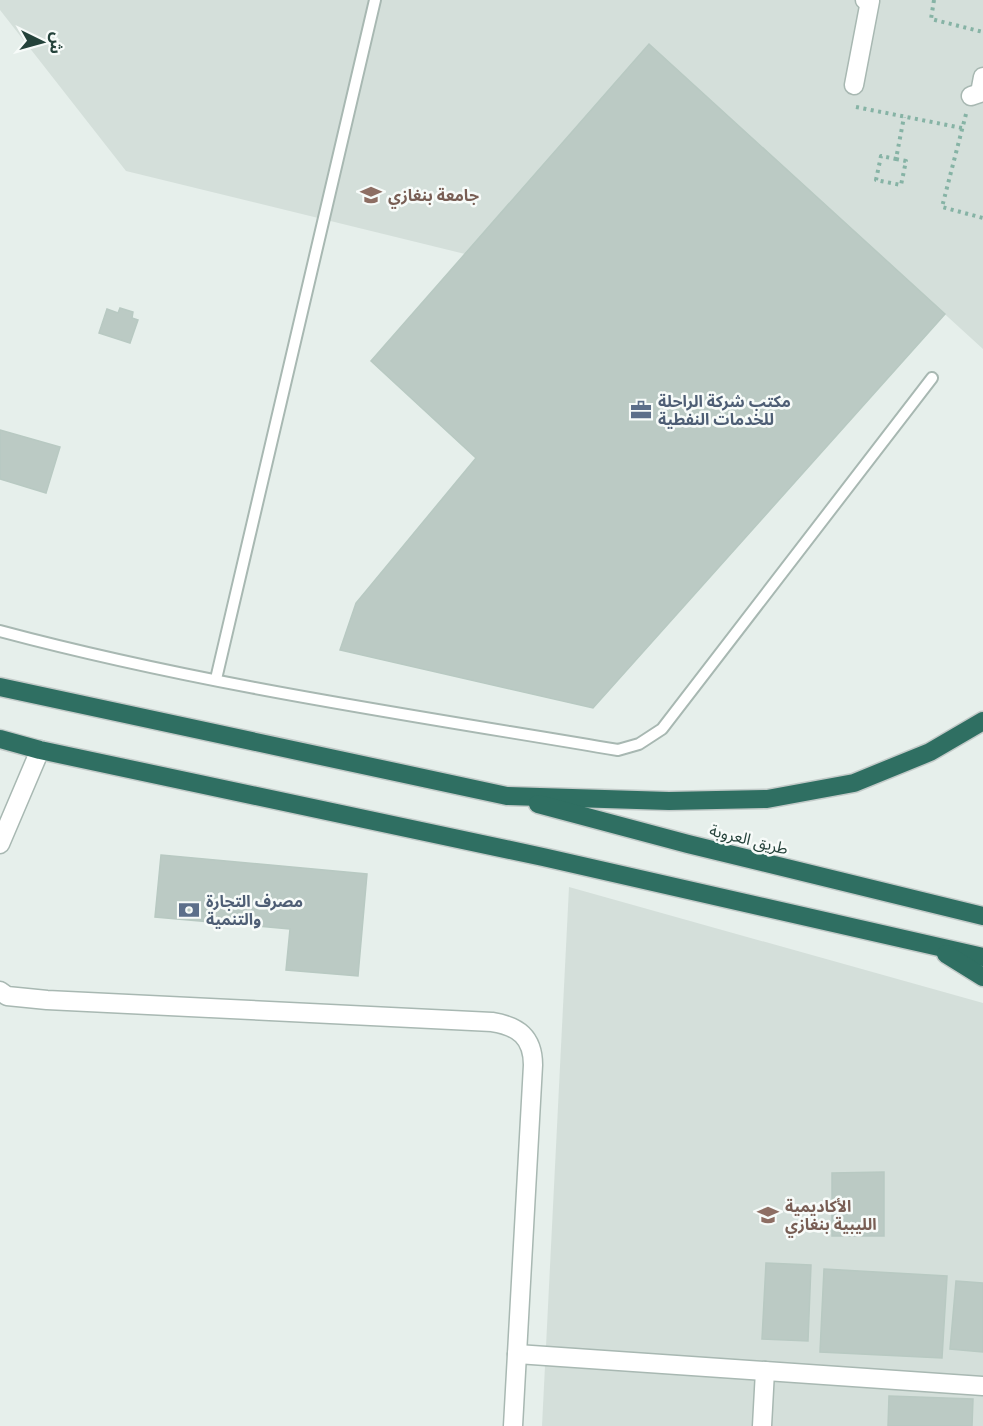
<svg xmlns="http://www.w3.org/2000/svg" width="983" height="1426" viewBox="0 0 983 1426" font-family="'Golos Text','Noto Sans Arabic',sans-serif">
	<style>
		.built { fill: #d4dfda }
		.building { fill: #bbcac4; stroke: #b8c9c2; stroke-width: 1.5 }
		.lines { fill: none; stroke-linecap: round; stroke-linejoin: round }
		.lane-casing { stroke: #a8b8b2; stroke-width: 14 }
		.street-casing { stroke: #a8b8b2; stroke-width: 21 }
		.highway-casing { stroke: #c2cac8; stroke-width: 21 }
		.path { stroke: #86b3a5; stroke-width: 4; stroke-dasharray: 3 4.5; stroke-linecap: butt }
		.lane { stroke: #fff; stroke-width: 10 }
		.street { stroke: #fff; stroke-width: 18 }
		.highway { stroke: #2f6f62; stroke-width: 18 }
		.labels { text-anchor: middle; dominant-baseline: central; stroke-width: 5; stroke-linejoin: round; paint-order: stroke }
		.education-label { font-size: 16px; font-weight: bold; fill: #785e54; stroke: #f7fbf9; text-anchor: start }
		.service-label { font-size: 16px; font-weight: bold; fill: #4e5e75; stroke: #f7fbf9; text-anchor: start }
		.street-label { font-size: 16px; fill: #24423a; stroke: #f7fbf9 }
	</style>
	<rect width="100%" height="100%" fill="#e6efeb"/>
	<!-- built -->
	<g class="built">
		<path d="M0 0H983V349L649 44 465 254 126 171 0 10Z"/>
		<path d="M569 887 983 1003V1426H542Z"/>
	</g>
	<!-- building -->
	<g class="building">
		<path d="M649 44 945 314 593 708 340 650 356 603 476 458 371 361Z"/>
		<path d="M120 308 133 312 132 318 138 320 130 343 99 333 107 309 118 313Z"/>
		<path d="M0 430 60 447 46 493 0 479Z"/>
		<path d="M161 855 367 874 358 976 286 970 290 929 155 917Z"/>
		<path d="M884 1172V1236H832V1173Z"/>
		<path d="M766 1263 811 1265 808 1341 762 1339Z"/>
		<path d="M824 1269 947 1276 942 1358 820 1352Z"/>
		<path d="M956 1281 983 1283V1352L950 1349Z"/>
		<path d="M889 1396 973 1399 972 1426H888Z"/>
	</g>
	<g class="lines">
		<defs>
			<g id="lane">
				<path d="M0 631C202 685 411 715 618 750L639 744 662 729 932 378"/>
				<path d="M216 679 375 0"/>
			</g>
			<g id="street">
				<path d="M854 85 870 1 865 0"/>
				<path d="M971 96 980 93 983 77"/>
				<path d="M0 844 40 750"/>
				<path d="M0 991 7 996 47 1000 492 1022C518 1026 533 1037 533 1065L513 1426"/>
				<path d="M517 1354 983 1386"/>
				<path d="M762 1426 765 1371"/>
			</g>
			<g id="highway">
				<path d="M0 687 507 796 669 801 767 799 854 783 930 752 983 721"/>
				<path d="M0 739 40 750 543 857 983 957"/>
				<path d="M538 804 688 844 983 916"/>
				<path d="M946 954 983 977"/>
			</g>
		</defs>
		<!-- lane casing -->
		<use href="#lane" class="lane-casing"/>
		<!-- street casing -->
		<use href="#street" class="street-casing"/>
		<!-- highway casing -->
		<use href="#highway" class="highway-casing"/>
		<!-- path -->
		<g class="path">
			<path d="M934 0 931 19 983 32"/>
			<path d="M856 107 962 128"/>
			<path d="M966 114 942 207 983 218"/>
			<path d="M896 159 906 161 901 185 876 180 881 156 896 159 904 117"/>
		</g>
		<!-- lane -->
		<use href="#lane" class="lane"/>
		<!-- street -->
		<use href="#street" class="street"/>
		<!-- highway -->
		<use href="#highway" class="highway"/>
	</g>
	<!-- icons -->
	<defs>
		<symbol id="university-bare" viewBox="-9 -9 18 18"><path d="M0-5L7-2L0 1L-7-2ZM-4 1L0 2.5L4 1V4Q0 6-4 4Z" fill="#8d6e63" stroke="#f7fbf9" stroke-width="2.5" paint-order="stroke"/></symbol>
		<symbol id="office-bare" viewBox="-9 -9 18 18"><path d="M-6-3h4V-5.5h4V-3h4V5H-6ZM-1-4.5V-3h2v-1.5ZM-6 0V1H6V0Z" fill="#5c6f8a" stroke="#f7fbf9" stroke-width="2.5" paint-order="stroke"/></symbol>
		<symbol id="bank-bare" viewBox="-9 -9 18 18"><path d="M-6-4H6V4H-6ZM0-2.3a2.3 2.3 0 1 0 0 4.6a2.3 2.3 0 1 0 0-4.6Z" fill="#5c6f8a" stroke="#f7fbf9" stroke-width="2.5" paint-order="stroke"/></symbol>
	</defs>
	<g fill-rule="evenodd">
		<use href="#university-bare" x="356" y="180" width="30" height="30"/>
		<use href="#office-bare" x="626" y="395" width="30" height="30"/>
		<use href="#bank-bare" x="174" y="895" width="30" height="30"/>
		<use href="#university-bare" x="753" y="1200" width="30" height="30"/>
	</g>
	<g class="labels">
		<!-- education labels -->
		<g class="education-label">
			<text x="388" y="195">جامعة بنغازي</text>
			<text x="785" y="1206">الأكاديمية<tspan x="785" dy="18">الليبية بنغازي</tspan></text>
		</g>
		<!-- service labels -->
		<g class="service-label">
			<text x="658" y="401">مكتب شركة الراحلة<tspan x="658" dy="18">للخدمات النفطية</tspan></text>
			<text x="206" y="901">مصرف التجارة<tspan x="206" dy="18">والتنمية</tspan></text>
		</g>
		<!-- street labels -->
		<g class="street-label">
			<text transform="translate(749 839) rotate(14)">طريق العروبة</text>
		</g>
	</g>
	<!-- north arrow -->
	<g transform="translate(42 42) rotate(95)" stroke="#f7fbf9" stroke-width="4.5" paint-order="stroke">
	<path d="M0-4.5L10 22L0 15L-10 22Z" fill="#24423a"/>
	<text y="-9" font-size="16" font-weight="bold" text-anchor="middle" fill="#24423a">ش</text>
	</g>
</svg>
